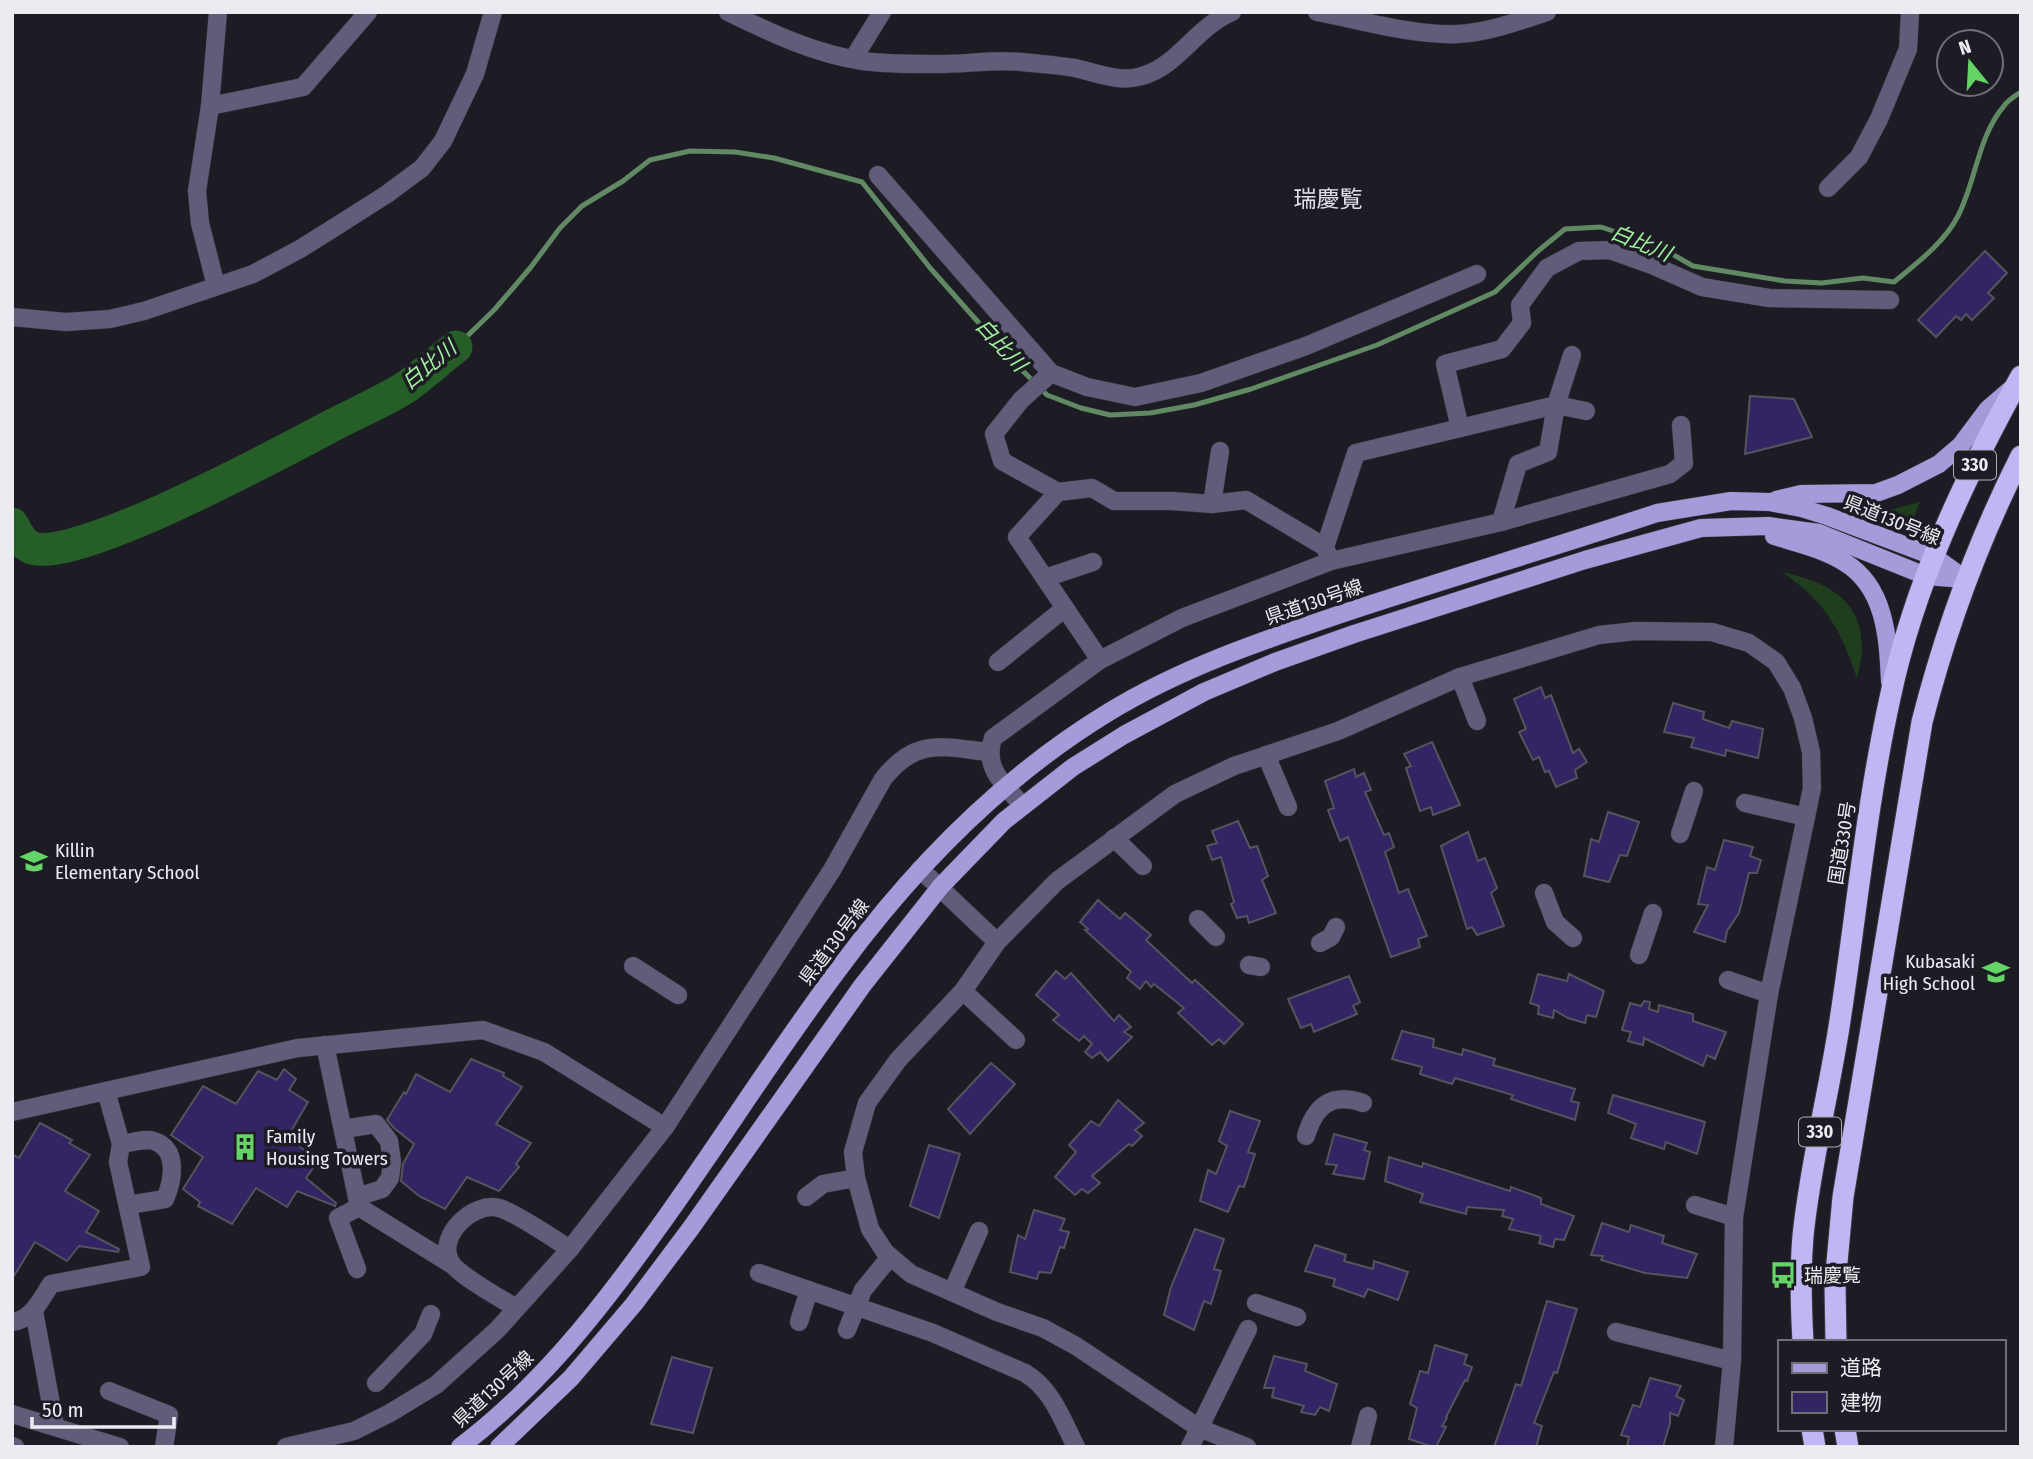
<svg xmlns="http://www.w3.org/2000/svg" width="2033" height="1459" viewBox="0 0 2033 1459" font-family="'Fira Sans Condensed','Noto Sans JP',sans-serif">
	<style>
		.green { fill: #1e3e1e }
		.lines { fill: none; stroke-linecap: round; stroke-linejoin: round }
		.stream { stroke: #608964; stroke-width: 5 }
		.river { stroke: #255f27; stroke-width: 33 }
		.building { fill: #332463; stroke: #55545e; stroke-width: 2 }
		.minor-casing { stroke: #3a3941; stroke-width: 19 }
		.major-casing { stroke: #3a3941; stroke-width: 19 }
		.highway-casing { stroke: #3a3941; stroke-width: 23 }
		.minor { stroke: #605c7a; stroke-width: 18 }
		.major { stroke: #a39bda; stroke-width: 18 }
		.highway { stroke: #beb7f4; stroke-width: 21 }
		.labels { text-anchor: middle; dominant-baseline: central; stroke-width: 7; stroke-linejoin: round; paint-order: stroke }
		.shield { fill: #1d1c24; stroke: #adadb4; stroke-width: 2 }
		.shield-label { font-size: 18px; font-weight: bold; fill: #ebebf1 }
		.street-label { font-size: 19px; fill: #ebebf1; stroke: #1d1c24 }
		.poi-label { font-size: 19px; fill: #ebebf1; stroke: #1d1c24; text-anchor: start }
		.water-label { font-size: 21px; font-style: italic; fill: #a1f29f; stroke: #1d1c24 }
		.quarter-label { font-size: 23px; fill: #e1e0ec; stroke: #1d1c24 }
	</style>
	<rect width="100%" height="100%" fill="#1d1c24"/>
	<!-- green -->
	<g class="green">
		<path d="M1920 502 1910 527 1874 514Z"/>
		<path d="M1782 572C1823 581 1861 597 1862 646 1863 656 1859 668 1857 678 1840 629 1826 602 1782 572Z"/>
	</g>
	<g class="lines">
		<!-- stream -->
		<path class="stream" d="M456 347 495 309 531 267 560 228 582 206 623 181 650 160 690 151 735 152 774 158 862 182 931 269 1010 358 1047 395 1081 408 1110 415 1150 413 1194 405 1251 389 1377 345 1495 292 1538 251 1565 229 1601 227 1658 246 1693 266 1785 281 1822 283 1863 278 1894 282C1917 263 1944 243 1958 216 1976 181 1978 136 2004 106 2008 100 2015 96 2021 92"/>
		<!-- river -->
		<path class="river" d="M12 524C16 532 22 544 32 548 78 563 286 450 335 424 358 412 384 401 406 387 423 375 439 360 456 347"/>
	</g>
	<!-- building -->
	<g class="building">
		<path d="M1985 251 2007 273 1988 293 1994 298 1972 320 1966 314 1961 320 1956 316 1936 337 1918 320Z"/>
		<path d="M1750 396 1794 399 1812 437 1745 454Z"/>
		<path d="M1541 687 1545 698 1551 695 1573 753 1579 749 1587 762 1575 770 1577 778 1556 787 1549 771 1545 772 1539 757 1533 760 1519 732 1526 729 1514 699Z"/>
		<path d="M1673 703 1704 712 1703 719 1729 728 1732 721 1763 729 1758 758 1726 750 1725 756 1691 747 1694 738 1664 732Z"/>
		<path d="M1432 742 1460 805 1433 815 1431 807 1420 811 1406 768 1411 766 1404 754Z"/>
		<path d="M1354 769 1356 777 1364 773 1371 790 1365 792 1384 835 1389 833 1394 847 1385 852 1399 893 1408 889 1427 936 1418 939 1420 947 1391 957 1348 837 1340 841 1328 810 1334 808 1325 781Z"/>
		<path d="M1608 812 1639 822 1627 856 1620 855 1609 882 1584 876 1591 839 1599 842Z"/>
		<path d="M1238 821 1250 848 1257 846 1268 876 1262 880 1276 913 1249 923 1247 916 1237 918 1231 904 1234 902 1221 857 1212 860 1207 846 1217 843 1212 831Z"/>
		<path d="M1468 832 1478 861 1485 858 1497 888 1491 893 1504 926 1477 935 1472 927 1467 929 1441 846Z"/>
		<path d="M1724 840 1753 847 1750 856 1761 860 1757 873H1749L1739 913 1727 931 1725 942 1694 932 1708 905 1698 904 1707 867 1715 870Z"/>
		<path d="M1098 900 1120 919 1125 913 1151 935 1146 940 1192 983 1195 980 1243 1024 1224 1044 1219 1039 1212 1045 1178 1013 1184 1008 1154 984 1151 987 1146 981 1140 989 1127 978 1131 972 1085 930 1088 929 1080 922Z"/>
		<path d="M1056 971 1065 979 1071 973 1114 1021 1119 1015 1131 1027 1124 1032 1132 1037 1108 1061 1100 1052 1092 1058 1085 1052 1092 1044 1084 1036 1079 1041 1053 1020 1059 1015 1036 995Z"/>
		<path d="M1538 974 1567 981 1569 974 1604 991 1596 1017 1587 1015 1585 1023 1568 1018 1554 1010 1553 1018 1538 1014 1539 1006 1530 1003Z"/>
		<path d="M1349 976 1360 1002 1353 1006 1357 1014 1314 1032 1311 1024 1301 1028 1288 999Z"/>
		<path d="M1644 1001 1650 1002 1649 1009 1658 1012 1659 1005 1693 1014V1021L1726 1032 1715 1059 1707 1055 1703 1066 1644 1038 1643 1045 1628 1041 1631 1032 1622 1030 1630 1003 1641 1006Z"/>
		<path d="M1402 1031 1434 1039 1433 1047 1462 1055 1463 1049 1495 1059 1493 1065 1575 1089 1571 1101 1579 1103 1575 1120 1511 1099 1513 1095 1455 1078 1452 1084 1420 1074 1422 1067 1392 1059Z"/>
		<path d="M471 1059 504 1073 503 1076 522 1087 496 1124 531 1143 516 1164 519 1167 499 1191 467 1177 445 1209 419 1196 401 1181 403 1164 414 1144 394 1128 387 1120 404 1092 406 1094 416 1074 450 1092Z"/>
		<path d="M991 1063 1015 1084 970 1134 948 1109Z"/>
		<path d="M284 1069 296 1079 289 1090 308 1102 287 1138 319 1160 306 1178 336 1203 335 1206 297 1191 287 1207 256 1188 232 1224 198 1206 200 1202 183 1189 203 1157 171 1135 203 1086 236 1104 258 1071 277 1080Z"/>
		<path d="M1613 1095 1705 1122 1697 1154 1666 1142 1664 1149 1631 1138 1636 1124 1608 1113Z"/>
		<path d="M1118 1100 1144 1123 1135 1130 1142 1136 1132 1146 1129 1144 1092 1176 1100 1183 1088 1193 1082 1189 1075 1195 1055 1177 1076 1152 1069 1145 1091 1121 1099 1126Z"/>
		<path d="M1230 1111 1260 1121 1248 1152 1255 1154 1244 1187 1239 1186 1228 1212 1200 1201 1208 1170 1216 1174 1227 1146 1219 1141Z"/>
		<path d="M40 1123 72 1140 69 1143 90 1155 65 1191 99 1211 86 1232 119 1249 118 1252 79 1246 67 1261 35 1242 12 1279V1154L19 1158Z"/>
		<path d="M1334 1134 1367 1143 1364 1150 1370 1152 1364 1179 1333 1174 1337 1165 1326 1164Z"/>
		<path d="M929 1145 960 1154 939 1218 910 1206Z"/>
		<path d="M1389 1157 1422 1167 1423 1163 1510 1191 1511 1187 1541 1198V1204L1574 1216 1564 1240 1555 1239 1553 1247 1539 1243 1541 1236 1509 1229 1513 1219 1502 1216 1504 1210 1467 1207 1466 1214 1420 1202 1423 1194 1385 1181Z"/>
		<path d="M1034 1210 1065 1219 1060 1230 1069 1232 1064 1248 1060 1247 1051 1273 1039 1272 1037 1279 1010 1272 1018 1235 1025 1239Z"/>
		<path d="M1602 1223 1629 1232 1631 1225 1664 1236 1662 1243 1697 1254 1687 1278 1645 1273 1601 1260 1603 1256 1591 1255Z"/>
		<path d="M1195 1229 1224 1239 1214 1269 1221 1271 1211 1304 1204 1301 1194 1330 1164 1315 1171 1287Z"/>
		<path d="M1315 1245 1346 1255 1344 1261 1373 1269 1374 1261 1408 1272 1398 1300 1368 1289 1364 1297 1333 1286 1335 1279 1305 1271Z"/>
		<path d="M1547 1301 1577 1309 1557 1373 1554 1372 1534 1423 1542 1426 1536 1447H1494L1516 1384 1521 1386Z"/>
		<path d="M1435 1345 1467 1355 1464 1364 1472 1367 1467 1381 1465 1380 1446 1417 1447 1418 1442 1426 1446 1427 1436 1447H1433L1409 1439 1417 1408 1410 1404 1420 1371 1428 1373Z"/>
		<path d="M1274 1356 1307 1364 1305 1371 1337 1384 1329 1411 1320 1407 1315 1415 1301 1412 1304 1406 1272 1397 1274 1388H1264Z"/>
		<path d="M672 1357 712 1368 693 1433 651 1424Z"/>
		<path d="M1650 1378 1681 1386 1676 1396 1684 1400 1678 1416 1670 1413V1423L1663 1447H1627L1629 1437 1621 1435 1633 1405 1640 1407Z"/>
	</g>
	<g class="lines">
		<defs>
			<g id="minor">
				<path d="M728 12C771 33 815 54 863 61 885 64 909 64 932 64 962 65 992 59 1022 62 1039 64 1057 65 1075 68 1097 73 1120 83 1142 76 1178 66 1196 27 1232 12"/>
				<path d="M1317 12C1360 20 1415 36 1457 34 1488 33 1518 21 1547 12"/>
				<path d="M853 59 882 12"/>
				<path d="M210 106 303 87 368 12"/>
				<path d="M878 175 1051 373"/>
				<path d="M1828 188 1859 157 1879 119 1908 49 1910 12"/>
				<path d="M216 286 200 223 197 191 210 106 218 12"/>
				<path d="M12 317 66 322 110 319 144 311 253 274 300 249 332 229 387 194 422 168 443 141 475 74 493 12"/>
				<path d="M1572 355 1556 405 1586 411"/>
				<path d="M1460 428 1445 364 1502 349 1522 323 1520 305 1547 268 1579 251 1610 250 1652 265 1702 287 1769 298 1890 300"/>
				<path d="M1058 492 1002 461 994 434 1021 400 1051 373 1087 387 1135 397 1201 383 1306 346 1477 274"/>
				<path d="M1212 504 1220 451"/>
				<path d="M1328 555 1325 547 1356 453 1556 405 1548 452 1518 464 1501 522"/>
				<path d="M1045 578 1093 562"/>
				<path d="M1100 660 1017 537 1058 492 1092 488 1114 501H1172L1212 504 1246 500 1325 547"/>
				<path d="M998 662 1065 608"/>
				<path d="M1460 677 1477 721"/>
				<path d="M1266 755 1288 807"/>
				<path d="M1745 803 1806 817"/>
				<path d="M1023 806C1004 784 983 769 993 738L1100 660 1182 618 1331 561 1501 522 1670 474 1684 463 1681 425"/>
				<path d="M1680 834 1694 791"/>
				<path d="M1114 838 1143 866"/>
				<path d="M920 869 997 942"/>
				<path d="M1544 893 1555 922 1573 938"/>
				<path d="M1198 919 1216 937"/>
				<path d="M1320 943 1331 937 1336 927"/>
				<path d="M1639 955 1653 913"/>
				<path d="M1249 965 1261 967"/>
				<path d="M633 966 678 995"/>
				<path d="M1728 980 1769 994"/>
				<path d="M963 991 1016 1040"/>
				<path d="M325 1045 359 1207 451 1264"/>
				<path d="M12 1112 298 1048 483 1030 544 1052 665 1127"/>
				<path d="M343 1129 376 1124 389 1141 392 1162 390 1178 382 1189 357 1197"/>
				<path d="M1306 1136C1315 1106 1331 1092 1363 1103"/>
				<path d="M121 1144C131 1143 145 1138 154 1141 179 1149 173 1181 165 1199L128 1205"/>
				<path d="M806 1197 823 1184 856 1178"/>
				<path d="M1695 1205 1734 1217"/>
				<path d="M357 1269 338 1218 359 1207"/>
				<path d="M759 1273 933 1333 1025 1373C1052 1389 1062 1419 1076 1447"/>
				<path d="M952 1292 979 1231"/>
				<path d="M1256 1303 1297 1317"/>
				<path d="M516 1308C502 1299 457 1275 450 1261 437 1236 473 1201 499 1208 515 1212 554 1239 570 1249"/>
				<path d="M34 1311 55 1426"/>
				<path d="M12 1322C32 1320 41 1299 51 1284L141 1267 118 1162 121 1144 106 1091"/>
				<path d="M799 1322 809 1290"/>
				<path d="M847 1330 863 1290 890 1257"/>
				<path d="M1616 1332 1732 1361"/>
				<path d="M376 1383 423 1334 431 1314"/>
				<path d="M109 1391 169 1415 164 1447"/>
				<path d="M12 1414 120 1447"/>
				<path d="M12 1446 15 1447"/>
				<path d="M286 1447 354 1431 390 1413 436 1385 497 1330 570 1249 665 1127 832 870 883 779C916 737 942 747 989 752"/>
				<path d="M1190 1447 1248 1329"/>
				<path d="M1247 1447 1199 1428 1076 1346 1043 1328 997 1312 911 1274 885 1252 870 1229 856 1178 853 1152 867 1103 898 1060 963 991 997 942 1057 881 1175 794 1234 766 1338 731 1460 677 1599 635 1636 631 1712 632 1749 643 1776 662 1792 688 1803 718 1811 752 1812 788 1769 994 1734 1217 1732 1361 1724 1447"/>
				<path d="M1360 1447 1368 1416"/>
			</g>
			<g id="major">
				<path d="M1776 500 1801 494 1876 493 1898 485 1939 464 1961 445 1988 409 2010 390"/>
				<path d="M1774 536C1797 543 1823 549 1844 562 1886 587 1888 639 1890 682"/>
				<path d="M460 1447C539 1387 599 1311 656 1231 719 1144 776 1052 841 966 915 866 1002 777 1109 712 1181 668 1261 641 1341 614 1446 579 1552 548 1657 513L1731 501 1769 502 1801 508 1827 516 1933 556 1965 579"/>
				<path d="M499 1447 571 1378 634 1304 691 1228 862 986 941 886 1004 821 1073 767 1124 735 1204 692 1275 662 1354 634 1585 560 1701 528 1768 526 1819 533 1926 576 1964 579"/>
			</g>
			<g id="highway">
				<path d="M1803 1342C1801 1307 1800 1271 1803 1236 1810 1166 1828 1097 1839 1027 1856 918 1866 807 1890 698 1914 584 1965 477 2021 376"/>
				<path d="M1836 1342 1835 1284 1843 1197 1922 722C1946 628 1977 543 2021 456"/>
				<path d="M1812 1429 1815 1447"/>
				<path d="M1845 1429 1848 1447"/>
			</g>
		</defs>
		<!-- minor casing -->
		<use href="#minor" class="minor-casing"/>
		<!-- major casing -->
		<use href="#major" class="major-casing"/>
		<!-- highway casing -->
		<use href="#highway" class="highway-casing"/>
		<!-- minor -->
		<use href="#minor" class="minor"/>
		<!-- major -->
		<use href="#major" class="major"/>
		<!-- highway -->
		<use href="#highway" class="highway"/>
	</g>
	<!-- icons -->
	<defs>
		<symbol id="school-bare" viewBox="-9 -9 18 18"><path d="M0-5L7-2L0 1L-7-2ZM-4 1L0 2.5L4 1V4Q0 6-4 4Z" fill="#65d467" stroke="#1d1c24" stroke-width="2.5" paint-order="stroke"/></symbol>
		<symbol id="building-bare" viewBox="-9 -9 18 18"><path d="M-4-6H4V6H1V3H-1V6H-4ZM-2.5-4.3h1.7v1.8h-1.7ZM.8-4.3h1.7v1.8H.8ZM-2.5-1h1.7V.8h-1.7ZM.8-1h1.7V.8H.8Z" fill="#65d467" stroke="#1d1c24" stroke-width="2.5" paint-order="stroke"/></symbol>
		<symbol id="bus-bare" viewBox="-9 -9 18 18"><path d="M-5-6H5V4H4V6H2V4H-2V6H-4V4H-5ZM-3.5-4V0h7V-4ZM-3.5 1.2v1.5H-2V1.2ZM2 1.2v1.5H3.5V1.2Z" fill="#65d467" stroke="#1d1c24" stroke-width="2.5" paint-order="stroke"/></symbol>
	</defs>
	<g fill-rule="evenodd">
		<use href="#school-bare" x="15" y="842" width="38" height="38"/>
		<use href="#school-bare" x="1977" y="953" width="38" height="38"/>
		<use href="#building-bare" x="226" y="1128" width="38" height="38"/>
		<use href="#bus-bare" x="1764" y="1256" width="38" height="38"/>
	</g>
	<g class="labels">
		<!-- shield labels -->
		<g class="shield">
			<rect x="1954" y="450.5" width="42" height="29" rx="5"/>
			<rect x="1799" y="1117.5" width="42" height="29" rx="5"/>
		</g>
		<g class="shield-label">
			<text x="1975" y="465">330</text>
			<text x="1820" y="1132">330</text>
		</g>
		<!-- street labels -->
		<g class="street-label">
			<text transform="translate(1892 520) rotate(22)">県道130号線</text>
			<text transform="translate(1314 602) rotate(-19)">県道130号線</text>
			<text transform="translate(1842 843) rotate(-81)">国道330号</text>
			<text transform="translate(834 942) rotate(-53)">県道130号線</text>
			<text transform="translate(493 1389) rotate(-43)">県道130号線</text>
		</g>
		<!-- poi labels -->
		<g class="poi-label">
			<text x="55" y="850">Killin<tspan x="55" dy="22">Elementary School</tspan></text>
			<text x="1975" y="961" text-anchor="end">Kubasaki<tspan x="1975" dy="22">High School</tspan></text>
			<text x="266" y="1136">Family<tspan x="266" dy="22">Housing Towers</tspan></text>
			<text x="1804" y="1275">瑞慶覧</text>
		</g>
		<!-- water labels -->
		<g class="water-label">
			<text transform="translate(1641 243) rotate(22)">白比川</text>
			<text transform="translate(1001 345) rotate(47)">白比川</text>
			<text transform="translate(429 365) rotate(-39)">白比川</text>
		</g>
		<!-- quarter labels -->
		<g class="quarter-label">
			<text x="1328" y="199">瑞慶覧</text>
		</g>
	</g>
	<!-- border -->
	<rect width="2033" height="1459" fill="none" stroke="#ebebf1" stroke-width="28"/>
	<!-- legend -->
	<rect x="1778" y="1340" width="228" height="91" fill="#1d1c24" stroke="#6f6f76" stroke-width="2"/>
	<rect x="1792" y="1363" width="35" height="10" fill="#a39bda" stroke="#6f6f76" stroke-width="2"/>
	<text x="1840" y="1375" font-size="21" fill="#ebebf1">道路</text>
	<rect x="1792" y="1392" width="35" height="21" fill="#332463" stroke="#6f6f76" stroke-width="2"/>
	<text x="1840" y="1410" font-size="21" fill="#ebebf1">建物</text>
	<!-- north arrow -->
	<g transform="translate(1970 63) rotate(342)"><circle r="33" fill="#1d1c24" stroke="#6f6f76" stroke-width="2"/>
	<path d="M0-5L12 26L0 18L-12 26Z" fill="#65d467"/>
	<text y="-10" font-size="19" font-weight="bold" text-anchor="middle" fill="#ebebf1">N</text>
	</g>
	<!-- scale -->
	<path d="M32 1417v10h142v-10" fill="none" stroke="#ebebf1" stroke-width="3.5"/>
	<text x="42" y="1417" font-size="21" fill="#ebebf1" stroke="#1d1c24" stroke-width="5" paint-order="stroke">50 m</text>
</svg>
